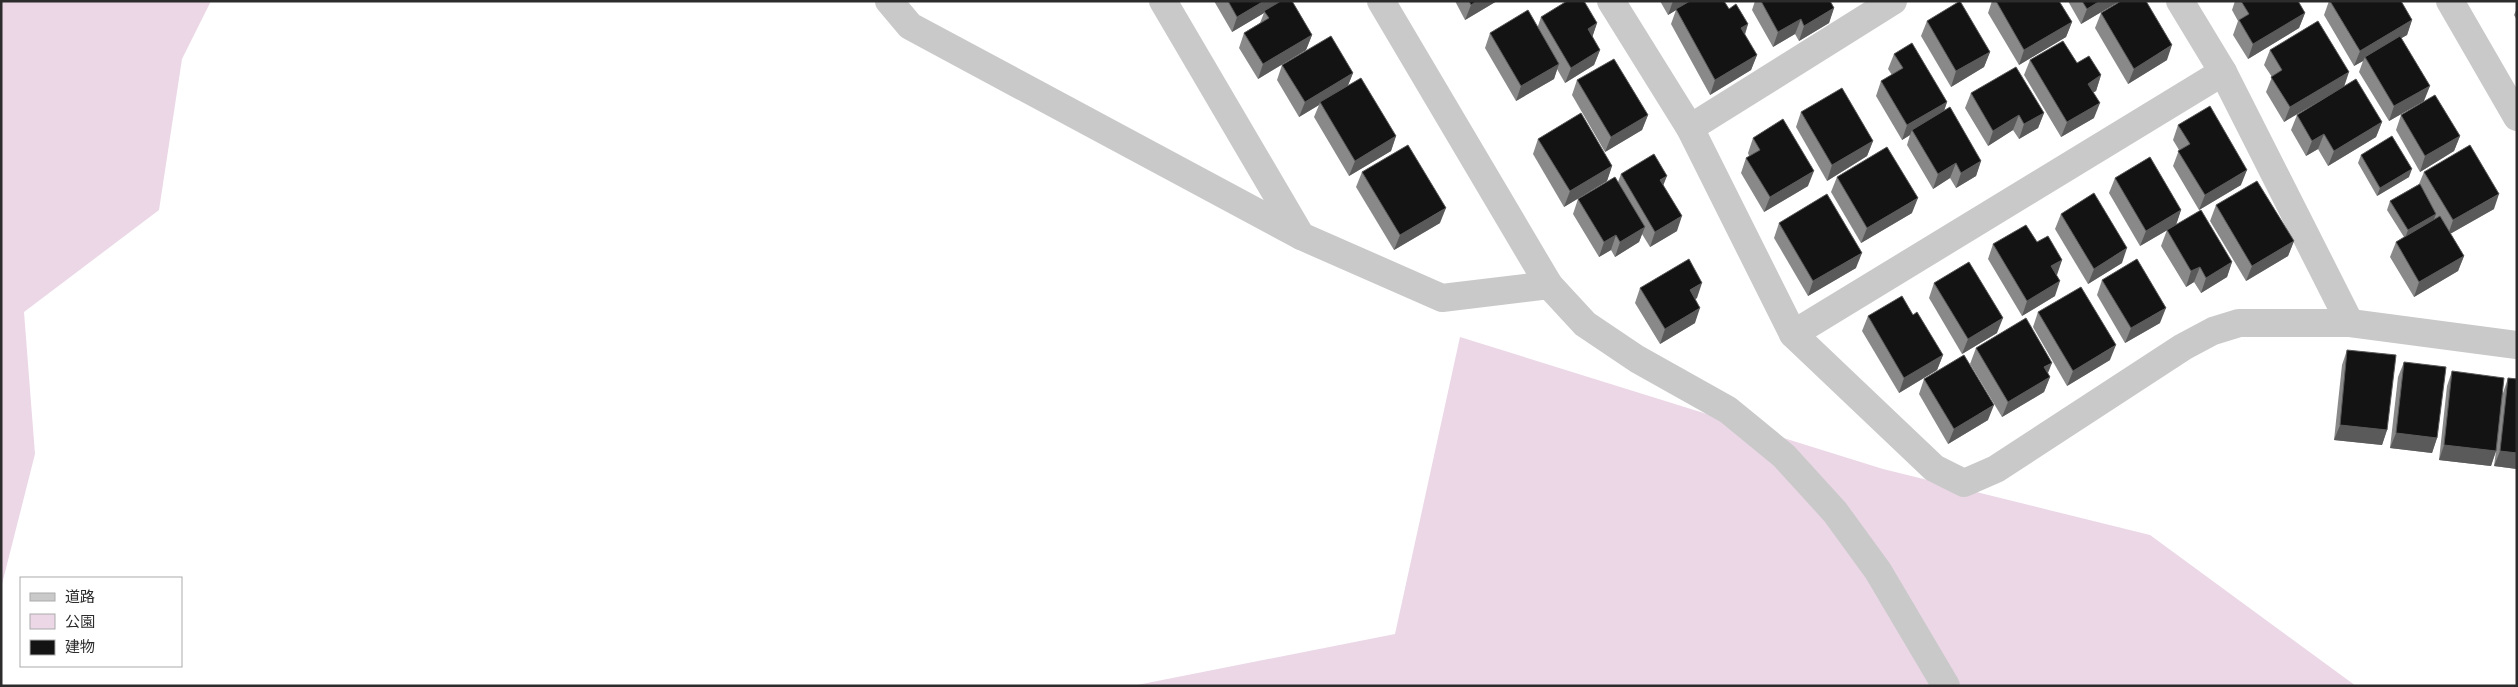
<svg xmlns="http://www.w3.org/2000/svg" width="2518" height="687" viewBox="0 0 2518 687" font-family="'DejaVu Sans','Noto Sans JP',sans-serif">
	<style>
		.green { fill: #ebd7e6 }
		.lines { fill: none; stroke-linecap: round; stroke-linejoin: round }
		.minor { stroke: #c9c9c9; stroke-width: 28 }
		.tertiary { stroke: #c9c9c9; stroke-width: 28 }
		.wall { fill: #898989 }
		.shaded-wall { fill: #5a5a5a }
		.building { fill: #131313; stroke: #5a5a5a }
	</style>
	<rect width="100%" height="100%" fill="#fff"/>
	<!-- green -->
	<g class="green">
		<path d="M1 1H211L182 59 159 210 24 312 35 454 1 588Z"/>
		<path d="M1460 337 1883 469 2150 535 2356 686H1132L1395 634Z"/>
	</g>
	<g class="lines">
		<!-- minor -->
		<g class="minor">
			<path d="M889 1 910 26 1301 236 1442 298 1549 285 1585 324 1637 359 1728 410 1784 456 1835 512 1878 571 1946 686"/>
			<path d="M1163 1 1301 236"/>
			<path d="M1611 1 1690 128 1793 334 1934 468 1964 483 1996 469 2183 347 2213 331 2239 323H2350L2517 345"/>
			<path d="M2180 1 2223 72 2350 323"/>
			<path d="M2450 1 2517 117"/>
			<path d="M1690 128 1893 1"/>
			<path d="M1793 334 2223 72"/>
		</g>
		<!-- tertiary -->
		<path class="tertiary" d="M1381 1 1549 285"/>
	</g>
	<!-- wall -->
	<g class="wall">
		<path d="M1214 1H1292L1312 35 1306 50 1258 79 1239 48 1244 33 1260 23 1264 13 1232 32Z"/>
		<path d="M1455 1H1497L1465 20Z"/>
		<path d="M1660 1H1724L1729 9 1748 24 1745 35 1757 55 1751 70 1710 95 1671 24 1676 10 1668 15Z"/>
		<path d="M1755 1H1830L1834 8 1829 23 1799 41 1795 34 1773 47 1752 10Z"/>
		<path d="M1992 1H2059L2072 22 2066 37 2019 65 1988 13Z"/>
		<path d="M2068 1H2120L2081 24Z"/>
		<path d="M2235 1H2298L2305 13 2299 28 2248 59 2233 35 2238 21 2232 10Z"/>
		<path d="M2329 1H2401L2412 20 2407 35 2401 38 2424 101 2389 121 2359 72 2363 61 2354 66 2324 15Z"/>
		<path d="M2517 8V20L2514 15Z"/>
		<path d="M2101 13 2167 60 2128 84 2095 28Z"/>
		<path d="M1541 17 1597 23 1592 37 1600 50 1594 65 1565 83 1557 69 1554 79 1516 101 1485 48 1490 33 1538 26Z"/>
		<path d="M1927 21 1990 52 1984 67 1951 87 1921 36Z"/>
		<path d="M2270 50 2349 72 2284 122 2266 92 2272 77 2264 65Z"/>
		<path d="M1894 54 1947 102 1944 111 1981 161 1976 176 1956 188 1950 178 1933 189 1907 145 1910 135 1902 140 1876 96 1881 81 1892 75 1888 69Z"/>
		<path d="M2030 60 2077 63 2101 75 2096 91 2093 92 2094 118 2061 137 2024 75Z"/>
		<path d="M1282 65 1353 73 1348 85 1396 136 1391 151 1349 176 1314 117 1319 105 1299 117 1277 80Z"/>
		<path d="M1577 80 1648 115 1642 130 1605 152 1572 95Z"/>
		<path d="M1971 93 2044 113 2038 128 2019 139 2013 130 1988 146 1965 108Z"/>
		<path d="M1801 112 1873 141 1867 156 1827 181 1796 127Z"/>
		<path d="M2297 115 2382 122 2376 137 2328 166 2318 149 2306 156 2291 130Z"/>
		<path d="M2401 115 2460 136 2454 151 2420 172 2396 130Z"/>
		<path d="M2178 125 2241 185 2199 210 2173 166 2179 150 2173 140Z"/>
		<path d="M1753 138 1808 186 1764 212 1741 173 1746 158 1749 156 1748 153Z"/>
		<path d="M1538 139 1612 166 1607 181 1564 207 1533 154Z"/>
		<path d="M2361 155 2409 177 2377 196 2358 163Z"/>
		<path d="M1362 172 1440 223 1394 250 1356 187Z"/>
		<path d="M2424 172 2494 209 2450 234 2464 256 2458 271 2414 297 2390 257 2396 242 2404 237 2387 210 2390 201 2419 184Z"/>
		<path d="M1621 174 1663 185 1677 231 1650 247 1642 234 1639 242 1615 257 1611 250 1599 257 1573 214 1578 199 1618 182Z"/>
		<path d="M1837 177 1912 213 1861 243 1831 192Z"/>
		<path d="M2115 178 2181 210 2176 225 2140 246 2109 193Z"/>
		<path d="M2216 205 2294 241 2288 256 2246 281 2210 221Z"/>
		<path d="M2061 214 2122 263 2088 284 2055 229Z"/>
		<path d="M1779 223 1856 268 1808 296 1774 238Z"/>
		<path d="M2167 230 2232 262 2227 277 2201 293 2194 282 2186 287 2161 246Z"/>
		<path d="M2037 242 2062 260 2056 275 2055 296 2022 316 1988 259 1993 244Z"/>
		<path d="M2102 280 2160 323 2125 343 2097 295Z"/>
		<path d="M1934 283 1997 333 1962 354 1929 298Z"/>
		<path d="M1640 288 1697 298 1695 299V323L1660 344 1635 303Z"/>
		<path d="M2038 312 2110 360 2067 386 2033 327Z"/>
		<path d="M1913 315 1943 355 1937 370 1899 393 1862 331 1868 316Z"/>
		<path d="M1976 348 2048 373 2050 377 2044 392 2002 417 1970 364Z"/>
		<path d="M2347 350 2387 430 2382 445 2334 440 2342 365Z"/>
		<path d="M2404 362 2437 438 2432 453 2390 448 2398 377Z"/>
		<path d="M2452 371 2503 393 2508 378 2517 379V469L2494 466 2496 451 2491 466 2439 460 2447 386Z"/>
		<path d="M1924 379 1988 420 1948 444 1919 394Z"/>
	</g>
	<!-- shaded-wall -->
	<g class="shaded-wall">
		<path d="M1264 1H1284L1264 11V13L1232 32 1237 17Z"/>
		<path d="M1477 1H1497L1465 20 1471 5Z"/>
		<path d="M1673 1H1691L1668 15Z"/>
		<path d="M2100 1H2120L2081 24 2087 9Z"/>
		<path d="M1834 8 1829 23 1799 41 1804 26Z"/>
		<path d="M2305 13 2299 28 2248 59 2253 44Z"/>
		<path d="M1801 19 1795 34 1773 47 1778 32Z"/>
		<path d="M2412 20 2407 35 2366 59 2365 57 2363 61 2354 66 2360 51Z"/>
		<path d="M2072 22 2066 37 2019 65 2024 50Z"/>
		<path d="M1597 23 1592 38 1588 29Z"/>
		<path d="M1748 24 1743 39 1741 28Z"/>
		<path d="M1312 35 1306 50 1258 79 1263 64Z"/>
		<path d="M2172 45 2167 60 2128 84 2134 69Z"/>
		<path d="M1600 50 1594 65 1565 83 1571 68Z"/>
		<path d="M1990 52 1984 67 1951 87 1956 71Z"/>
		<path d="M1757 55 1751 70 1710 95 1715 80Z"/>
		<path d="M1559 64 1554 79 1516 101 1521 86Z"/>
		<path d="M2349 72 2344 87 2284 122 2290 107Z"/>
		<path d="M1353 73 1347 88 1320 102 1319 105 1299 117 1305 102Z"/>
		<path d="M2101 75 2096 91 2082 99 2088 84Z"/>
		<path d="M2430 86 2424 101 2389 121 2394 106Z"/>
		<path d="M1947 102 1942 117 1912 130 1910 135 1902 140 1907 125Z"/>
		<path d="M2100 103 2094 118 2061 137 2067 122Z"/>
		<path d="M2044 113 2038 128 2019 139 2024 124Z"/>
		<path d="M1648 115 1642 130 1605 152 1611 137Z"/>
		<path d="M2019 115 2013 130 1988 146 1993 131Z"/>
		<path d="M2382 122 2376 137 2328 166 2334 151Z"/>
		<path d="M2324 134 2318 149 2306 156 2312 141Z"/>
		<path d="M1396 136 1391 151 1349 176 1355 161Z"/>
		<path d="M2460 136 2454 151 2420 172 2425 156Z"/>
		<path d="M1873 141 1867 156 1827 181 1832 165Z"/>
		<path d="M1981 161 1976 176 1956 188 1961 173Z"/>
		<path d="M1956 163 1950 178 1933 189 1938 174Z"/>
		<path d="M1612 166 1607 181 1564 207 1570 191Z"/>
		<path d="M2412 169 2409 177 2377 196 2380 188Z"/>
		<path d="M2247 170 2241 185 2199 210 2205 195Z"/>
		<path d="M1814 171 1808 186 1764 212 1770 197Z"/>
		<path d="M1667 176 1661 191 1660 180Z"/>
		<path d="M2499 194 2494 209 2448 235 2453 220Z"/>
		<path d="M1918 198 1912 213 1861 243 1867 228Z"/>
		<path d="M1446 208 1440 223 1394 250 1400 235Z"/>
		<path d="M2181 210 2176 225 2140 246 2146 231Z"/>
		<path d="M2436 214 2433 222 2405 238 2408 230Z"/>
		<path d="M1682 216 1677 231 1650 247 1655 232Z"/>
		<path d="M1645 227 1639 242 1615 257 1620 242Z"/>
		<path d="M1616 235 1611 250 1599 257 1604 242Z"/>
		<path d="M2294 241 2288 256 2246 281 2252 266Z"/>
		<path d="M2127 248 2122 263 2088 284 2094 269Z"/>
		<path d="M1862 253 1856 268 1808 296 1813 281Z"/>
		<path d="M2464 256 2458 271 2414 297 2419 282Z"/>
		<path d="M2062 260 2057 275 2046 282 2051 266Z"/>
		<path d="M2232 262 2227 277 2201 293 2206 278Z"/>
		<path d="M2200 267 2194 282 2186 287 2191 271Z"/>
		<path d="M2060 281 2055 296 2022 316 2027 301Z"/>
		<path d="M1702 283 1697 298 1685 305 1690 290Z"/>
		<path d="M1700 308 1695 323 1660 344 1665 329Z"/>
		<path d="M2166 308 2160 323 2125 343 2131 328Z"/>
		<path d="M2003 318 1997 333 1962 354 1968 339Z"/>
		<path d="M2116 345 2110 360 2067 386 2073 371Z"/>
		<path d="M1943 355 1937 370 1899 393 1904 378Z"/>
		<path d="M2052 363 2046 378 2044 367Z"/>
		<path d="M2050 377 2044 392 2002 417 2008 402Z"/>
		<path d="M1994 405 1988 420 1948 444 1954 429Z"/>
		<path d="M2340 425 2387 430 2382 445 2334 440Z"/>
		<path d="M2396 433 2437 438 2432 453 2390 448Z"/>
		<path d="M2444 445 2496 451 2491 466 2439 460Z"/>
		<path d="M2500 451 2517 453V469L2494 466Z"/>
	</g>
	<!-- building -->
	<g class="building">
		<path d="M1228 1H1264L1237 17Z"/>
		<path d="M1281 1H1292L1312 35 1263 64 1244 33 1269 18 1264 11Z"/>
		<path d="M1469 1H1477L1471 5Z"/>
		<path d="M1567 1H1584L1597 23 1588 29 1600 50 1571 68 1541 17Z"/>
		<path d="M1690 1H1724L1729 9 1736 4 1748 24 1741 28 1757 55 1715 80 1676 9Z"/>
		<path d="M1761 1H1830L1834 8 1804 26 1801 19 1778 32Z"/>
		<path d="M1960 1 1990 52 1956 71 1927 21Z"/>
		<path d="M1996 1H2059L2072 22 2024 50Z"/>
		<path d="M2082 1H2100L2087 9Z"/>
		<path d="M2121 1H2146L2172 45 2134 69 2101 13Z"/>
		<path d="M2241 1H2298L2305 13 2253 44 2239 20 2249 14Z"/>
		<path d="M2330 1H2401L2412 20 2360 51Z"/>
		<path d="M1528 10 1559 64 1521 86 1490 33Z"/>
		<path d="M2318 21 2349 72 2290 107 2271 77 2282 70 2270 50Z"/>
		<path d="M1331 36 1353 73 1305 102 1282 65Z"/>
		<path d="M2400 36 2430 86 2394 106 2365 57Z"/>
		<path d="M2063 41 2077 63 2089 56 2101 75 2088 84 2100 103 2067 122 2030 60Z"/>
		<path d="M1912 43 1947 102 1907 125 1881 81 1903 68 1894 54Z"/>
		<path d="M1614 59 1648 115 1611 137 1577 80Z"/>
		<path d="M2016 67 2044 113 2024 124 2019 115 1993 131 1971 93Z"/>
		<path d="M1361 78 1396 136 1355 161 1320 102Z"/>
		<path d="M2356 79 2382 122 2334 151 2324 134 2312 141 2297 115Z"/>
		<path d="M1842 88 1873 141 1832 165 1801 112Z"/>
		<path d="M2435 95 2460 136 2425 156 2401 115Z"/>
		<path d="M2210 106 2247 170 2205 195 2178 151 2190 144 2178 125Z"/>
		<path d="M1950 107 1981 161 1961 173 1956 163 1938 174 1912 130Z"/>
		<path d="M1581 113 1612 166 1570 191 1538 139Z"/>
		<path d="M1783 119 1814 171 1770 197 1746 158 1760 150 1753 138Z"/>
		<path d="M2392 136 2412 169 2380 188 2361 155Z"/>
		<path d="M1408 145 1446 208 1400 235 1362 172Z"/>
		<path d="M2470 145 2499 194 2453 220 2424 172Z"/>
		<path d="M1887 147 1918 198 1867 228 1837 177Z"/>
		<path d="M1654 154 1667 176 1660 180 1682 216 1655 232 1621 174Z"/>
		<path d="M2150 157 2181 210 2146 231 2115 178Z"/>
		<path d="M1615 177 1645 227 1620 242 1616 235 1604 242 1578 199Z"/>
		<path d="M2257 181 2294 241 2252 266 2216 205Z"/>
		<path d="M2420 184 2436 214 2408 230 2390 201Z"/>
		<path d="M2094 193 2127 248 2094 269 2061 214Z"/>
		<path d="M1827 194 1862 253 1813 281 1779 223Z"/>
		<path d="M2201 210 2232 262 2206 278 2200 267 2191 271 2167 230Z"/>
		<path d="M2440 216 2464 256 2419 282 2396 242Z"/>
		<path d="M2026 225 2037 242 2048 236 2062 260 2051 266 2060 281 2027 301 1993 244Z"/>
		<path d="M1689 259 1702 283 1690 290 1700 308 1665 329 1640 288Z"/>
		<path d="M2137 259 2166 308 2131 328 2102 280Z"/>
		<path d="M1969 262 2003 318 1968 339 1934 283Z"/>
		<path d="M2081 287 2116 345 2073 371 2038 312Z"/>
		<path d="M1902 296 1913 315 1917 312 1943 355 1904 378 1868 316Z"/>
		<path d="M2026 318 2052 363 2044 367 2050 377 2008 402 1976 348Z"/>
		<path d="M2347 350 2396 355 2387 430 2340 425Z"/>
		<path d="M1964 355 1994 405 1954 429 1924 379Z"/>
		<path d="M2404 362 2446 367 2437 438 2396 433Z"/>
		<path d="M2452 371 2504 378 2496 451 2444 445Z"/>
		<path d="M2508 378 2517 379V453L2500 451Z"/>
	</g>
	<!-- border -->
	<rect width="2518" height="687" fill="none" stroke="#2c2c2c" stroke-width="5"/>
	<!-- legend -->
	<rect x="20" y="577" width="162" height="90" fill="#ffffff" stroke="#ababab"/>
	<rect x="30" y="593" width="25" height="8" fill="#c9c9c9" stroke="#ababab"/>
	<text x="65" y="602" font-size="15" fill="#2c2c2c">道路</text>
	<rect x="30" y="614" width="25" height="15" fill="#ebd7e6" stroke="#ababab"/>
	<text x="65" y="627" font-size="15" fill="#2c2c2c">公園</text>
	<rect x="30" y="640" width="25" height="15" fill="#131313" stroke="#ababab"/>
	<text x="65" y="652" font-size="15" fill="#2c2c2c">建物</text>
</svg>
